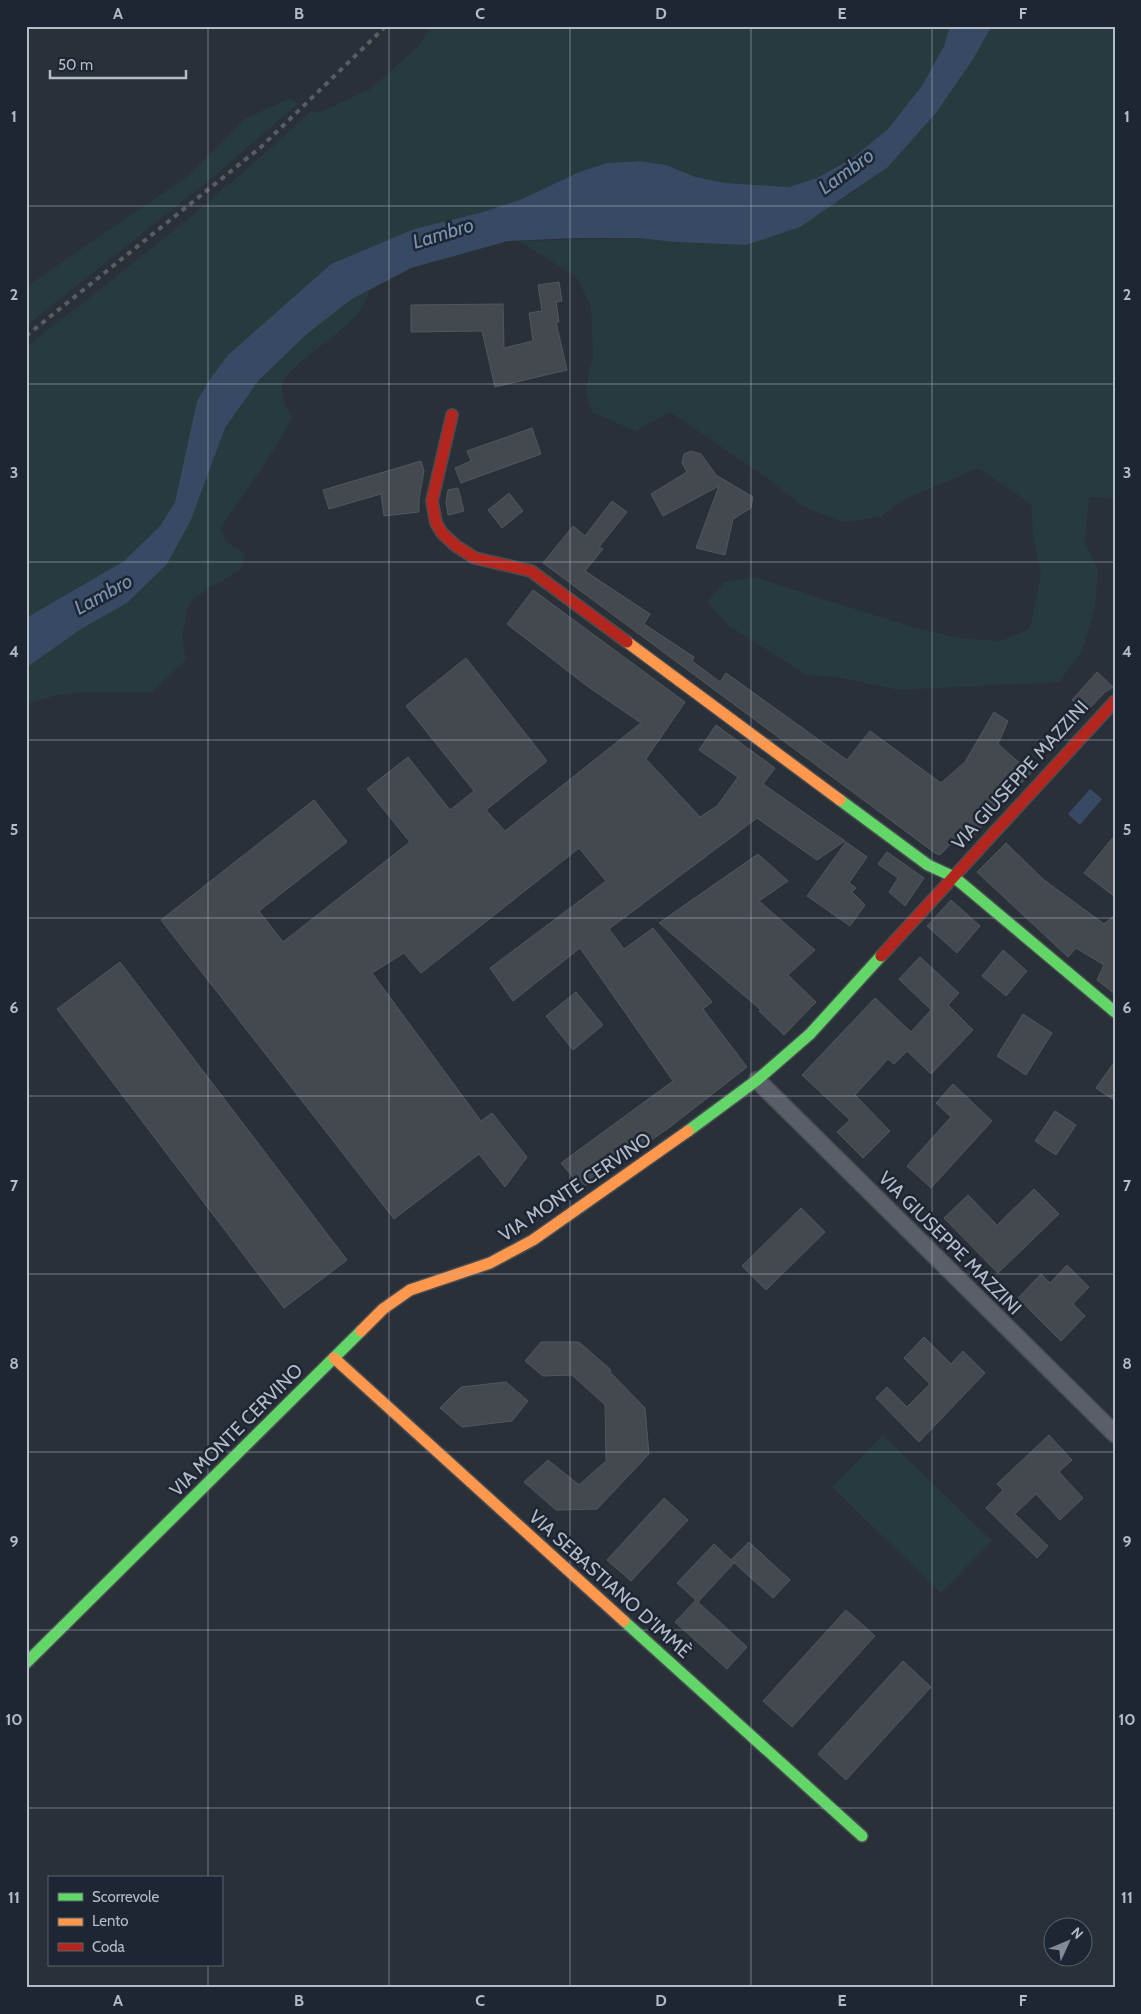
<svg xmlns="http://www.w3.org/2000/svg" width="1141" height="2014" viewBox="0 0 1141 2014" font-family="Cabin,sans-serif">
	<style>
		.green { fill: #273a3e }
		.water { fill: #384963 }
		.building { fill: #444950; stroke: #52575f }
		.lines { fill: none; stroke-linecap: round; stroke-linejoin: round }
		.street-casing { stroke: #484c53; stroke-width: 19 }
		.fast-casing { stroke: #484c53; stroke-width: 14 }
		.slow-casing { stroke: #484c53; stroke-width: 14 }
		.jam-casing { stroke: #484c53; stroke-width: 14 }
		.street { stroke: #5a5e66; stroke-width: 16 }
		.fast { stroke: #63d668; stroke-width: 11 }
		.slow { stroke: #ff974d; stroke-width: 11 }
		.jam { stroke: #b3261e; stroke-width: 11 }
		.rail { stroke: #595d64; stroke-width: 4; stroke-dasharray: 5 5; stroke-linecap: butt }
		.grid { fill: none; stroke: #b4bcc9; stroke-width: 1; stroke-opacity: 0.55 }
		.labels { text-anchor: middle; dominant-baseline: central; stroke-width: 5; stroke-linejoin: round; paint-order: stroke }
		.street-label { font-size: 19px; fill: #b4bcc9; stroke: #1d2633 }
		.water-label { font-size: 20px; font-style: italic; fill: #7c92b1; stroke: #1d2633 }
		.neatline { fill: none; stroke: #b4bcc9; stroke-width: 2 }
		.grid-label { font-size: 16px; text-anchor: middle; font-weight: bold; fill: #b4bcc9 }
	</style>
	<rect width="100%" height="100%" fill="#2a3038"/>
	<!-- green -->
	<g class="green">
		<path d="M432 26H950L944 46 921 87 887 130 851 159 817 178 789 187 726 183 696 177 666 165 640 161 607 163 579 172 522 199 483 212 414 229 331 264 228 355 197 401 175 502 160 526 124 561 26 618V347C123 271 221 196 311 111L321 112 372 88 417 47Z"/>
		<path d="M992 26H1115V501L1109 498 1089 497 1085 542 1098 570 1095 608 1082 651 1059 682 898 690 836 677 806 675 728 625 707 602 725 582 754 577 912 627 959 638 1001 641 1030 628 1041 574 1033 534 1031 504 978 468 901 501 881 517 844 522 802 506 773 482 670 412 635 431 592 412 585 391 593 356 591 307 577 278 520 241 638 238 675 242 745 245 848 196 888 166 936 113 972 61Z"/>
		<path d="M288 99 299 103 213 177 26 326V287L189 175 246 118Z"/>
		<path d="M371 289C367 297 363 306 358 313 344 333 285 367 282 385 280 396 288 409 292 418 273 456 245 491 221 527L225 541 245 554 241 569 194 598 187 609 182 636 186 660 152 692H88L58 695 26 704V668L81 629 127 603 210 468 225 428 259 380 307 334 352 299Z"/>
		<path d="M883 1435 992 1541 941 1593 832 1487Z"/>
	</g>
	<!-- water -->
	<g class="water">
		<path d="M950 26H992L972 61 936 113 888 167 800 227 746 245 675 242 638 238H577L508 241 411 268 352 299 307 334 259 380 225 428 191 520 167 564 127 603 81 629 26 668V618L124 561 160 526 175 502 197 401 210 379 228 355 331 264 414 229 483 212 522 199 579 172 607 163 640 161 666 165 696 177 726 183 789 187 817 178 851 159 887 130 921 87 944 46Z"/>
		<path d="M1090 789 1102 799 1080 825 1068 814Z"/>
	</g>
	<!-- building -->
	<g class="building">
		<path d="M559 282 562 301 556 302 559 322H556L567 370 495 387 482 331 411 332V305L503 304 504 348 533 341 529 313 542 311 538 285Z"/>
		<path d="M532 428 541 454 461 483 455 468 471 461 467 451Z"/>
		<path d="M691 451 701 454 716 475 753 497 751 508 733 519 725 555 696 548 719 486 663 516 651 494 687 472 682 463 684 454Z"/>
		<path d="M421 461 424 471 419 499V512L384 516 381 494 329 509 323 490Z"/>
		<path d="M458 488 464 511 448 515 446 502 448 490Z"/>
		<path d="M509 493 523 511 502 528 488 510Z"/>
		<path d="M612 501 627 512 599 547 603 549 585 571 650 614 644 624 694 657 692 661 720 682 726 673 847 760 870 731 941 783 965 762 994 712 1008 721 998 744 1031 773 970 839 961 833 940 855 935 853 543 563 573 526 585 536Z"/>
		<path d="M533 590 685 702 646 759 700 817 717 806 738 777 699 750 716 725 775 768 763 784 845 841 817 860 757 818 609 929 624 949 653 928 712 1002 703 1009 747 1067 670 1127 582 1188 561 1163 673 1081 580 948 513 1001 490 968 606 881 579 848 421 973 404 953 372 973 481 1121 492 1113 527 1157 505 1187 479 1154 394 1219 161 920 314 800 347 842 259 911 283 942 410 842 367 789 408 757 450 810 474 791 406 706 466 658 547 761 486 810 505 831 641 723 587 686 507 624Z"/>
		<path d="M1097 672 1113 687 1105 692 1086 712 1072 700Z"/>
		<path d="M1115 835V897L1084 873Z"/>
		<path d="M846 842 867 857 849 883 856 888 852 892 865 905 850 926 807 896Z"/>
		<path d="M1006 843 1044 880 1104 924 1115 915V994L1097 980 1104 965 1076 948 1068 957 977 872Z"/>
		<path d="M887 852 924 878 905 906 889 892 898 878 878 864Z"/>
		<path d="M758 854 788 881 759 901 815 950 788 975 816 1002 784 1035 759 1011 761 1010 659 923Z"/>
		<path d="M951 900 980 926 957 953 927 926Z"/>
		<path d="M1003 950 1027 971 1006 996 982 976Z"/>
		<path d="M920 957 959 993 948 1005 973 1030 931 1074 907 1051 894 1064 888 1059 855 1095 890 1131 863 1158 837 1132 850 1120 802 1075 875 998 911 1032 931 1010 899 979Z"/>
		<path d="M120 962 347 1260 284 1308 57 1009Z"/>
		<path d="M576 992 603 1025 573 1050 546 1016Z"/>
		<path d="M1023 1014 1052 1033 1026 1075 997 1056Z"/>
		<path d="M1115 1061V1101L1096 1088Z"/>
		<path d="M953 1084 992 1121 931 1188 907 1166 951 1117 936 1103Z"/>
		<path d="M1055 1111 1076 1125 1056 1155 1035 1141Z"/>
		<path d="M1034 1189 1059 1214 998 1273 944 1218 968 1195 997 1225Z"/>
		<path d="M801 1208 825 1232 766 1290 742 1266Z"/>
		<path d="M1067 1265 1089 1287 1073 1304 1085 1316 1061 1341 1018 1298 1041 1274 1050 1283Z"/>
		<path d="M924 1337 951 1364 963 1351 985 1373 919 1442 876 1398 887 1387 907 1407 930 1384 904 1358Z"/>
		<path d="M541 1342H579L611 1370 610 1372 645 1408 649 1454 597 1509 556 1510 524 1482 548 1460 579 1485 606 1461 605 1405 572 1375 543 1376 525 1361Z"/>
		<path d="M506 1382 528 1401 512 1421 462 1427 440 1408 461 1387Z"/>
		<path d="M1049 1435 1072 1460 1059 1472 1083 1498 1060 1520 1036 1494 1015 1514 1048 1546 1037 1558 986 1508 1003 1490 997 1484Z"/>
		<path d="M664 1498 688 1520 631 1581 607 1560Z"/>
		<path d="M749 1542 790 1580 773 1598 731 1560Z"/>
		<path d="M714 1544 734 1563 698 1602 747 1647 727 1669 675 1622 696 1600 677 1583Z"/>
		<path d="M846 1610 875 1636 792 1727 763 1701Z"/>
		<path d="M903 1661 931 1687 846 1780 818 1754Z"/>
	</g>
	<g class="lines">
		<defs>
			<path id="street" d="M757 1080 1115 1434"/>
			<g id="fast">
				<path d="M840 800 928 865 954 877 1115 1012"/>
				<path d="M688 1131 757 1080 810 1034 881 956"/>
				<path d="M624 1621 862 1836"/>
				<path d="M26 1663 361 1331"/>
			</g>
			<g id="slow">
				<path d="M627 642 840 800"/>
				<path d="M361 1331 383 1309 410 1290 490 1263 533 1240 688 1131"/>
				<path d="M334 1358 624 1621"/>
			</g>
			<g id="jam">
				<path d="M452 415 432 501 436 523 442 533 456 546 475 558 531 571 627 642"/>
				<path d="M881 956 1115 701"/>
			</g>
		</defs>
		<!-- street casing -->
		<use href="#street" class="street-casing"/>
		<!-- fast casing -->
		<use href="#fast" class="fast-casing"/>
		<!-- slow casing -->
		<use href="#slow" class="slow-casing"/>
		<!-- jam casing -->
		<use href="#jam" class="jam-casing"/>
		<!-- street -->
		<use href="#street" class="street"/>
		<!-- fast -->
		<use href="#fast" class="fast"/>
		<!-- slow -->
		<use href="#slow" class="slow"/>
		<!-- jam -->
		<use href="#jam" class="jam"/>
		<!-- rail -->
		<path class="rail" d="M26 336 261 147 386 26"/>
	</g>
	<!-- grid -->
	<path class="grid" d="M208 26V1878M389 26V1988M570 26V1988M751 26V1988M932 26V1988M26 206H1115M26 384H1115M26 562H1115M26 740H1115M26 918H1115M26 1096H1115M26 1274H1115M26 1452H1115M26 1630H1115M26 1808H1115M208 1965V1988"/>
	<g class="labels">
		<!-- street labels -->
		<g class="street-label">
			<text transform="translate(1020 775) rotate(-48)">VIA GIUSEPPE MAZZINI</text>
			<text transform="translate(575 1187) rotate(-34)">VIA MONTE CERVINO</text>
			<text transform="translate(950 1243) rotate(45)">VIA GIUSEPPE MAZZINI</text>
			<text transform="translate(236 1430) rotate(-45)">VIA MONTE CERVINO</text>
			<text transform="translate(610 1584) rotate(42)">VIA SEBASTIANO D'IMMÈ</text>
		</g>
		<!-- water labels -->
		<g class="water-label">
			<text transform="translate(846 171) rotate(-36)">Lambro</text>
			<text transform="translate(443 233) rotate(-17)">Lambro</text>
			<text transform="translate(103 594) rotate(-29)">Lambro</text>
		</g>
	</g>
	<!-- border -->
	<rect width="1141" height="2014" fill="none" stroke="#1d2633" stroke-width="55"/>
	<!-- legend -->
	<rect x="48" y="1876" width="175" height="90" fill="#1d2633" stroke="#59626f"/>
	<rect x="58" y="1893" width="25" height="8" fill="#63d668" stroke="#59626f"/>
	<text x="92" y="1902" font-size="15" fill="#b4bcc9">Scorrevole</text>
	<rect x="58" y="1918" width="25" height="8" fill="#ff974d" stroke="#59626f"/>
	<text x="92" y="1926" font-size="15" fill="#b4bcc9">Lento</text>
	<rect x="58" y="1943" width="25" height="8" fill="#b3261e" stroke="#59626f"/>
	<text x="92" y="1952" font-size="15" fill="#b4bcc9">Coda</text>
	<!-- north arrow -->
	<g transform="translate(1068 1942) rotate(46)"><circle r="24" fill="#1d2633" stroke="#59626f"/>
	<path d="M0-4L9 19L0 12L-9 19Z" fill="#848b96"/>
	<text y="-8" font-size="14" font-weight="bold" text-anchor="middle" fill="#b4bcc9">N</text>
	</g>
	<!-- scale -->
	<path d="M50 70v8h136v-8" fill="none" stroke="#b4bcc9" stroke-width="2.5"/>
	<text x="58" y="70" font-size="15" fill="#b4bcc9" stroke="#1d2633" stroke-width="4" paint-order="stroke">50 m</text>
	<rect x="28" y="28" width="1086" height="1958" class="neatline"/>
	<g class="grid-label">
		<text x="118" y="19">A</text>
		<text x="299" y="19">B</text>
		<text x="480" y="19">C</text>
		<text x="661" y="19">D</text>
		<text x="842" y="19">E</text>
		<text x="1023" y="19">F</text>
		<text x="14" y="122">1</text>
		<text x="1127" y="122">1</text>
		<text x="14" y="300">2</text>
		<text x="1127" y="300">2</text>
		<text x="14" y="478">3</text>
		<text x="1127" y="478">3</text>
		<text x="14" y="657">4</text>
		<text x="1127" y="657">4</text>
		<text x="14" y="835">5</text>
		<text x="1127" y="835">5</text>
		<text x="14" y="1013">6</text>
		<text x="1127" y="1013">6</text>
		<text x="14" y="1191">7</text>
		<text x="1127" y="1191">7</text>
		<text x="14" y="1369">8</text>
		<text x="1127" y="1369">8</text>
		<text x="14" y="1547">9</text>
		<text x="1127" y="1547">9</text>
		<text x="14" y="1725">10</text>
		<text x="1127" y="1725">10</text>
		<text x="14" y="1903">11</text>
		<text x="1127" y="1903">11</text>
		<text x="118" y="2006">A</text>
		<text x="299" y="2006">B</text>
		<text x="480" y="2006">C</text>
		<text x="661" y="2006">D</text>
		<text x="842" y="2006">E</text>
		<text x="1023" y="2006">F</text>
	</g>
</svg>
